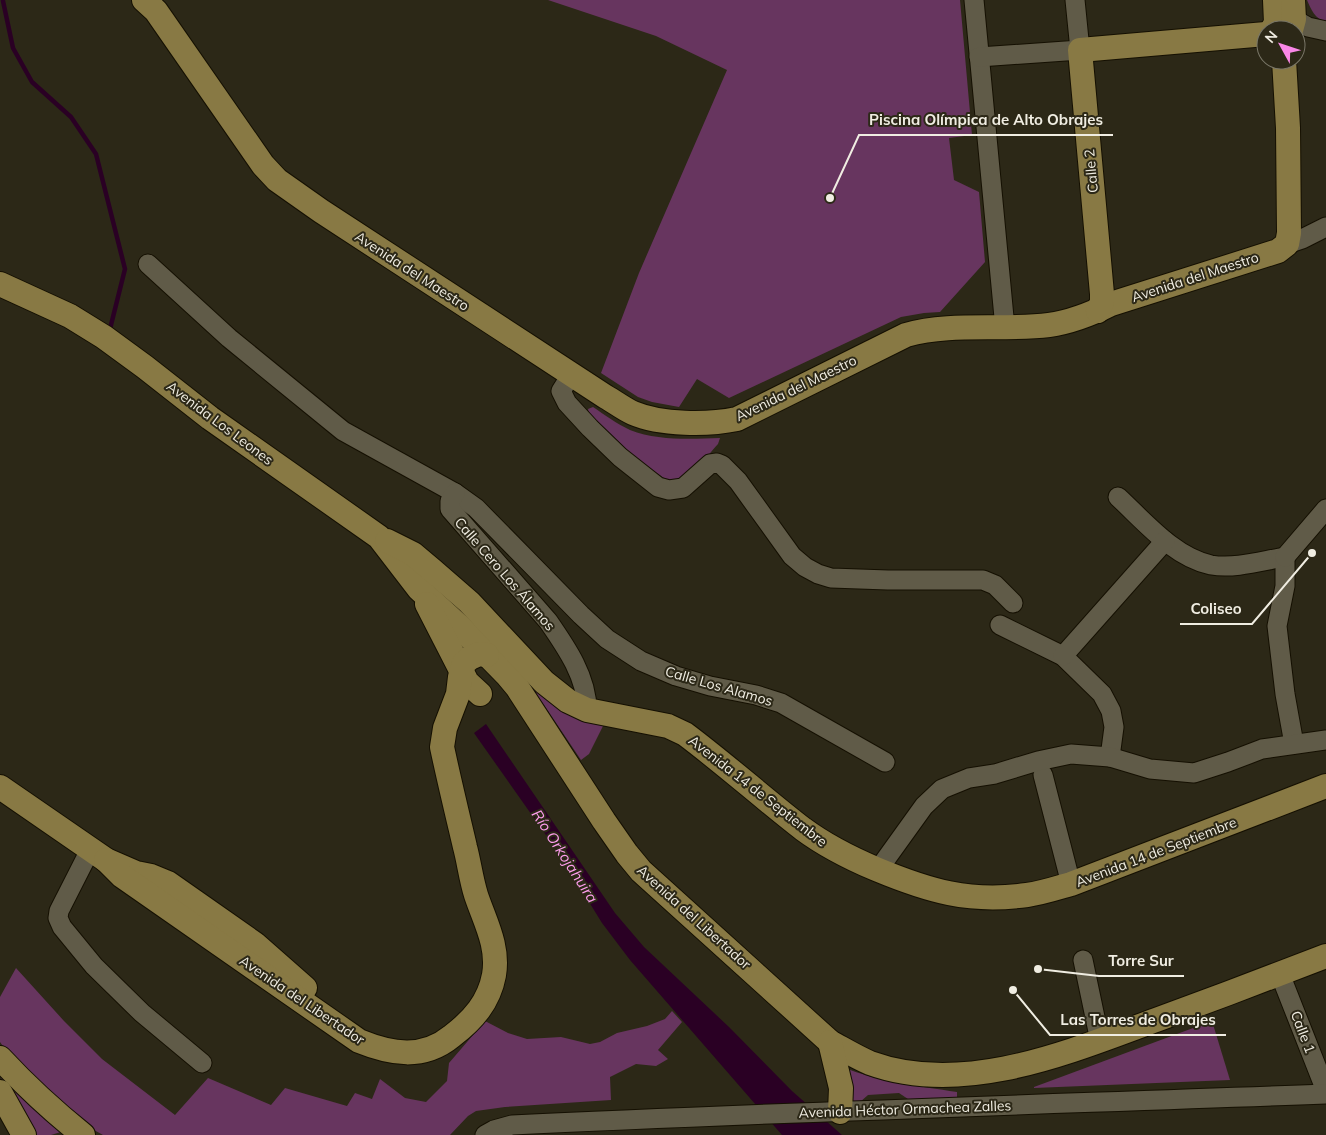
<svg xmlns="http://www.w3.org/2000/svg" width="1326" height="1135" viewBox="0 0 1326 1135" font-family="Mulish,sans-serif">
	<style>
		.green { fill: #67355f }
		.water { fill: #2a0024 }
		.lines { fill: none; stroke-linecap: round; stroke-linejoin: round }
		.stream { stroke: #2a0024; stroke-width: 4.5 }
		.minor-casing { stroke: #151002; stroke-width: 21 }
		.major-casing { stroke: #151002; stroke-width: 26 }
		.minor { stroke: #605b48; stroke-width: 19 }
		.major { stroke: #887944; stroke-width: 24 }
		.labels { text-anchor: middle; dominant-baseline: central; stroke-width: 4; stroke-linejoin: round; paint-order: stroke }
		.street-label { font-size: 14px; fill: #f0ede2; stroke: #2c2817 }
		.water-label { font-size: 15px; font-style: italic; fill: #fd9dec; stroke: #2c2817 }
		.leader { fill: none; stroke: #f0ede2; stroke-width: 2 }
		.callout-dot { fill: #f0ede2; stroke: #2c2817; stroke-width: 2 }
		.callout-label { font-size: 15px; text-anchor: middle; font-weight: bold; fill: #f0ede2; stroke: #2c2817; stroke-width: 4; stroke-linejoin: round; paint-order: stroke }
	</style>
	<rect width="100%" height="100%" fill="#2c2817"/>
	<!-- green -->
	<g class="green">
		<path d="M548 0H960L972 135 949 138 954 180 979 192 985 262 940 312 924 313 901 317 729 398 697 379 679 407 652 402 638 397 601 373 639 273 727 70 656 36Z"/>
		<path d="M1307 0H1326V21C1315 20 1311 9 1307 0Z"/>
		<path d="M593 407C605 415 617 424 630 430 658 441 691 439 720 438L718 444C705 458 688 484 667 480L630 455 589 414 588 409Z"/>
		<path d="M463 616 559 708 605 722 589 754 581 760 536 693Z"/>
		<path d="M16 968 64 1021 102 1059 175 1115 208 1078 271 1105 285 1088 347 1106 355 1093 372 1099 380 1079 405 1098 426 1102 447 1081 449 1063 485 1021 508 1033 527 1039 561 1037 590 1044 600 1042 617 1033 647 1026 665 1019 672 1011 682 1022 658 1050 668 1059 656 1066 636 1064 610 1077 611 1100 505 1107 476 1111 468 1116 450 1135H103L85 1125 12 1059 0 1042V997Z"/>
		<path d="M1212 1021 1230 1080 1034 1088V1087Z"/>
		<path d="M843 1067C878 1082 919 1086 957 1092V1100L908 1099 899 1093 868 1095 860 1102H853L850 1099Z"/>
		<path d="M0 1069 64 1131 51 1135H34L0 1076Z"/>
	</g>
	<!-- water -->
	<path class="water" d="M486 724 615 913 644 947 729 1027 792 1091 842 1135H782L630 960 602 923 560 855 474 733Z"/>
	<g class="lines">
		<!-- stream -->
		<path class="stream" d="M3 1 13 48 32 82 71 117 96 154 125 269 110 329"/>
		<defs>
			<g id="minor">
				<path d="M974 0 1005 328"/>
				<path d="M1294 19 1308 27 1326 31"/>
				<path d="M979 57 1080 50 1075 0"/>
				<path d="M1287 244 1302 239 1326 227"/>
				<path d="M148 264 229 338 343 431 455 493 476 508 581 615 607 639 641 661 676 676 710 686 756 695 781 703 885 762"/>
				<path d="M571 375 561 391 567 403 590 428 620 457 658 487 669 490 683 488 710 464 717 463 722 465 738 481 792 556 805 567 818 574 831 578 888 580H983L995 585 1013 603"/>
				<path d="M455 493 450 501V509L548 621C566 647 587 677 587 710"/>
				<path d="M1118 497C1145 522 1174 557 1211 565 1235 569 1261 561 1285 557"/>
				<path d="M1285 557V586L1277 626 1285 694 1294 744"/>
				<path d="M1285 557 1326 509"/>
				<path d="M1000 625 1063 656 1102 694 1111 711 1114 727 1110 757"/>
				<path d="M1063 656 1165 541"/>
				<path d="M1043 775 1071 884"/>
				<path d="M90 850 59 911 58 918 62 927 94 966 142 1013 202 1063"/>
				<path d="M878 870 924 806 942 789 969 778 995 774 1038 761 1071 754 1110 757 1150 769 1194 773 1228 762 1262 749 1326 740"/>
				<path d="M1083 960 1100 1041"/>
				<path d="M1280 974 1326 1091"/>
				<path d="M485 1135 494 1130 512 1125C783 1112 1055 1104 1326 1094"/>
			</g>
			<g id="major">
				<path d="M144 0 156 11 263 165 277 180 321 211 606 397C615 402 624 409 633 413 661 425 708 425 737 419L906 335C952 322 1001 331 1049 325 1071 322 1091 314 1111 304L1278 251 1287 244 1289 233 1288 128 1284 60"/>
				<path d="M1272 30 1276 23 1275 0"/>
				<path d="M1291 30 1294 19 1293 0"/>
				<path d="M0 284 70 316 104 337 145 367 210 418 379 537 419 589 458 625 507 675 517 687 604 821 627 854 641 871 830 1042C843 1049 856 1057 870 1063 963 1097 1069 1052 1156 1020 1213 999 1269 978 1326 956"/>
				<path d="M1098 311 1102 302V294L1080 50 1266 34"/>
				<path d="M387 541 413 554 432 570 469 602 544 682 568 701 587 710 668 726 685 734C725 764 763 798 803 829 826 846 850 858 876 869 929 891 969 903 1027 895 1042 893 1057 888 1071 884L1326 786"/>
				<path d="M427 604 467 682 480 694"/>
				<path d="M0 787 106 860 136 873 151 876 168 883 255 944 305 988"/>
				<path d="M106 860 122 876 359 1041C391 1054 423 1060 452 1036 473 1020 489 1002 494 975 499 946 485 922 476 895 471 879 469 862 465 847 457 813 449 780 442 747L445 728 458 694 460 677 464 663 470 658 479 654 487 655"/>
				<path d="M830 1042 841 1088 840 1112"/>
				<path d="M0 1058C26 1086 53 1111 83 1135"/>
				<path d="M0 1092 24 1135"/>
			</g>
		</defs>
		<!-- minor casing -->
		<use href="#minor" class="minor-casing"/>
		<!-- major casing -->
		<use href="#major" class="major-casing"/>
		<!-- minor -->
		<use href="#minor" class="minor"/>
		<!-- major -->
		<use href="#major" class="major"/>
	</g>
	<g class="labels">
		<!-- street labels -->
		<g class="street-label">
			<text transform="translate(1091 171) rotate(-95)">Calle 2</text>
			<text transform="translate(412 271) rotate(33)">Avenida del Maestro</text>
			<text transform="translate(1195 277) rotate(-18)">Avenida del Maestro</text>
			<text transform="translate(796 388) rotate(-26)">Avenida del Maestro</text>
			<text transform="translate(220 423) rotate(37)">Avenida Los Leones</text>
			<text transform="translate(505 574) rotate(49)">Calle Cero Los Álamos</text>
			<text transform="translate(719 686) rotate(16)">Calle Los Alamos</text>
			<text transform="translate(758 791) rotate(38)">Avenida 14 de Septiembre</text>
			<text transform="translate(1156 852) rotate(-21)">Avenida 14 de Septiembre</text>
			<text transform="translate(694 917) rotate(42)">Avenida del Libertador</text>
			<text transform="translate(302 1000) rotate(34)">Avenida del Libertador</text>
			<text transform="translate(1303 1032) rotate(69)">Calle 1</text>
			<text transform="translate(905 1109) rotate(-2)">Avenida Héctor Ormachea Zalles</text>
		</g>
		<!-- water labels -->
		<g class="water-label">
			<text transform="translate(565 856) rotate(57)">Río Orkojahuira</text>
		</g>
	</g>
	<!-- callouts -->
	<path class="leader" d="M830 198L859 135H1113M1312 553L1252 624H1180M1038 969L1099 976H1184M1013 990L1050 1035H1226"/>
	<g class="callout-dot">
		<circle cx="830" cy="198" r="5"/>
		<circle cx="1312" cy="553" r="5"/>
		<circle cx="1038" cy="969" r="5"/>
		<circle cx="1013" cy="990" r="5"/>
	</g>
	<g class="callout-label">
		<text x="986" y="125">Piscina Olímpica de Alto Obrajes</text>
		<text x="1216" y="614">Coliseo</text>
		<text x="1141" y="966">Torre Sur</text>
		<text x="1138" y="1025">Las Torres de Obrajes</text>
	</g>
	<!-- north arrow -->
	<g transform="translate(1281 45) rotate(310)"><circle r="24" fill="#2c2817" stroke="#7a7768"/>
	<path d="M0-4L9 19L0 12L-9 19Z" fill="#fa87e7"/>
	<text y="-8" font-size="14" font-weight="bold" text-anchor="middle" fill="#f0ede2">N</text>
	</g>
</svg>
